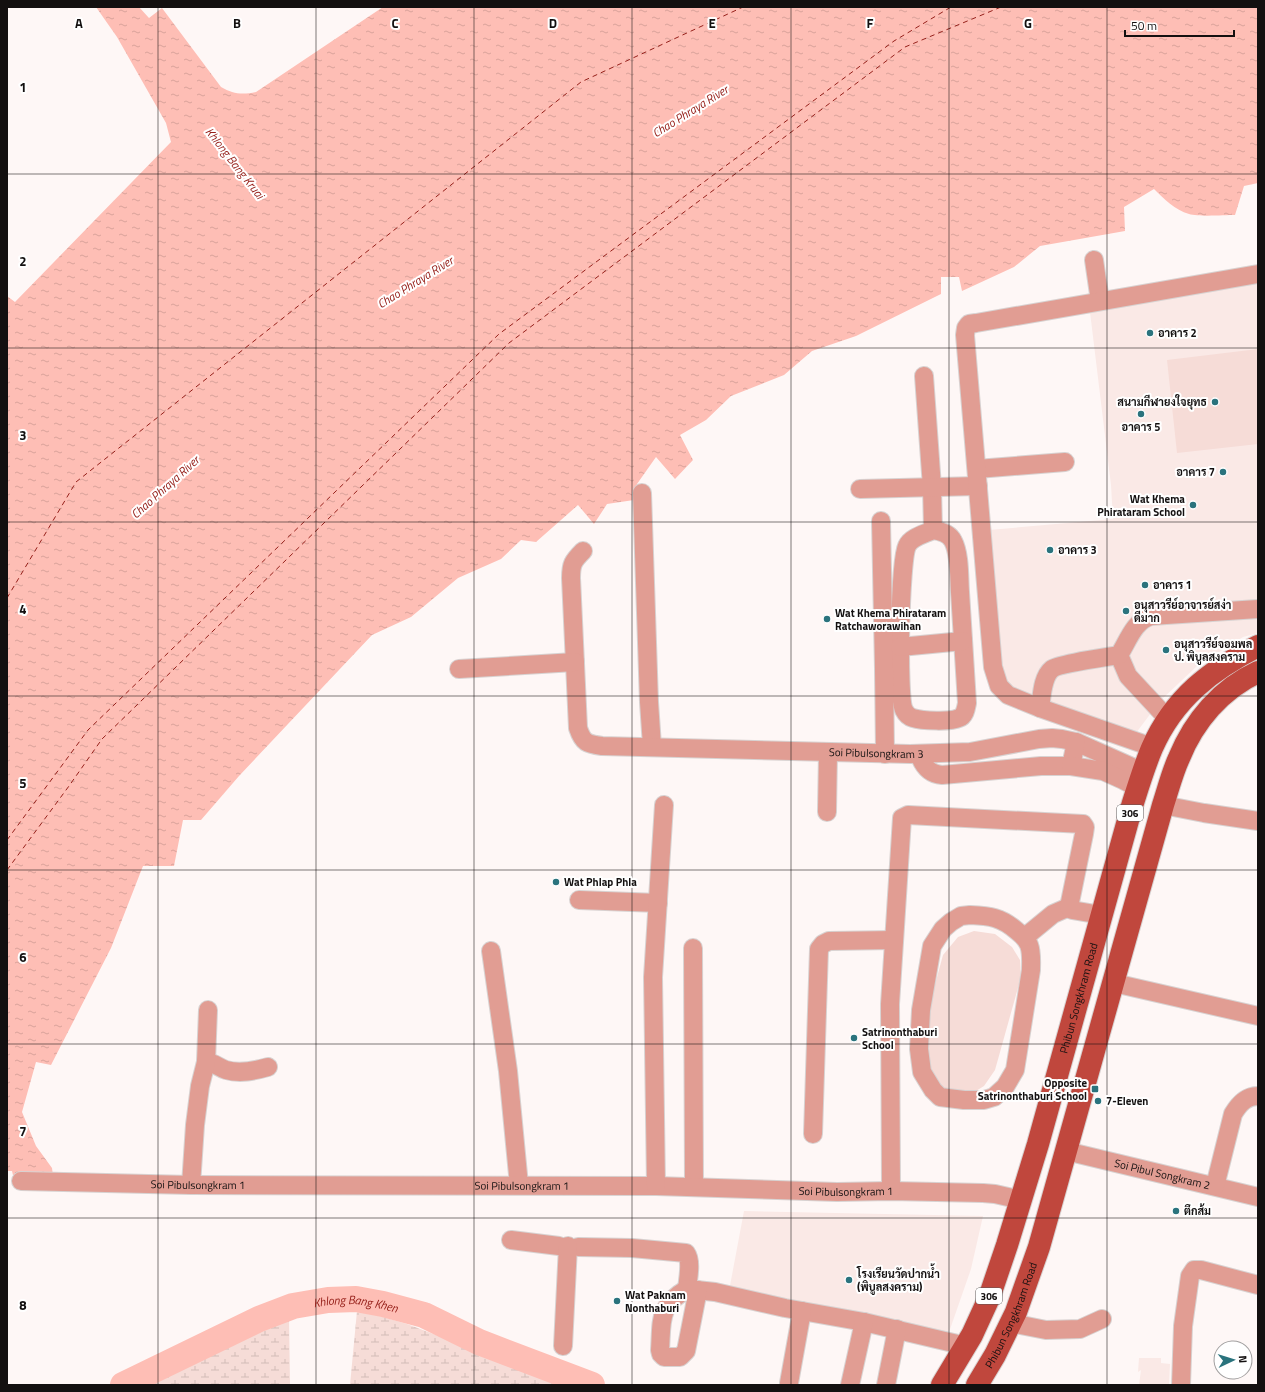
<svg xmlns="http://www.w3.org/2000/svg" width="1265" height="1392" viewBox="0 0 1265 1392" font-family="'Titillium Web',Sarabun,sans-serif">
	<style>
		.built { fill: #fae9e6 }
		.wetland { fill: url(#wetland-marsh) }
		.park { fill: #f6dcd7 }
		.water { fill: url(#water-ripples) }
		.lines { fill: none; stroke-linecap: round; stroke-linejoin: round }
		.river { stroke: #febeb5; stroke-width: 26 }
		.ferry { stroke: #96201a; stroke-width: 1; stroke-dasharray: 5 4; stroke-linecap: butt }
		.minor-casing { stroke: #d8d2d1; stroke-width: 20 }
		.major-casing { stroke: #d8d2d1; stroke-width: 24 }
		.minor { stroke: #e19d93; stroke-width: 18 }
		.major { stroke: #c0473d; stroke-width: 22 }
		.grid { fill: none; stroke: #131010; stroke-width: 1; stroke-opacity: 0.55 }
		.poi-dot { fill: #2a737d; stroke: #fff; stroke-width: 1.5 }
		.labels { text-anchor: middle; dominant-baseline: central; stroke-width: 4; stroke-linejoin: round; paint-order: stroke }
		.shield { fill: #fff; stroke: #5a5858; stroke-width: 1 }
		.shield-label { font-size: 10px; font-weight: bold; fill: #131010 }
		.poi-label { font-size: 11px; font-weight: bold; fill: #131010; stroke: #fff; text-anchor: start }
		.street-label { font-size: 11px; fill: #131010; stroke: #fff }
		.water-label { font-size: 12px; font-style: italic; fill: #96201a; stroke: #fff }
		.grid-label { font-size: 13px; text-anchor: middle; font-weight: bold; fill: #131010; stroke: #fff; stroke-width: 4; stroke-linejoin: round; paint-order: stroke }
	</style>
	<defs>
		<pattern id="wetland-marsh" width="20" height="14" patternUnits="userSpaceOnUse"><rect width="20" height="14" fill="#f6dcd7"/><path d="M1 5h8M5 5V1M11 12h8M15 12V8" fill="none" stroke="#d2bcb8"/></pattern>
		<pattern id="water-ripples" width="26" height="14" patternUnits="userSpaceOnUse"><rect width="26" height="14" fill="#febeb5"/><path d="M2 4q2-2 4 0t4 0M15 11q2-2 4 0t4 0" fill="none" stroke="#d9a29b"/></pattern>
	</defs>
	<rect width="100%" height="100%" fill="#fef7f6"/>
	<!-- built -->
	<g class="built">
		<path d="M1258 282V633L1243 637 1197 666 1160 701 1136 733 1015 692 1006 685 997 665 989 530 1113 519 1111 485 1090 312Z"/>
		<path d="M744 1211 983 1216 971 1269 948 1335 729 1291Z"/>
		<path d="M1139 1358H1161V1363L1170 1364 1169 1385H1139L1141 1370 1138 1372Z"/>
	</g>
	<!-- wetland -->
	<g class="wetland">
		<path d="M357 1311H363L407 1324 568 1385H350Z"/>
		<path d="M289 1317 290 1384 301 1385H142L262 1327Z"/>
	</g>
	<!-- park -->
	<g class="park">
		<path d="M1258 349V444L1177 453 1167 360Z"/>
		<path d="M974 931 995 934 1012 947 1020 960 1021 977 995 1070 984 1086 971 1094H937L917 1051 943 955 958 937Z"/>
	</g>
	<!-- water -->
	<path class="water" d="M96 7H139L149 18 162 8 221 87C233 94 242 95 256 92L383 7H1258V183L1244 186 1235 215C1224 215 1199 217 1189 214 1175 210 1164 199 1154 189L1124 207 1125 231 1040 246 1014 267 962 291 959 277H941V294L856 336 812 351 784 375 731 396 706 420 680 435 693 460 675 479 656 457 637 484 634 500 607 504 594 524 578 505 536 542 521 540 501 559 458 578 411 617 372 635 239 776 201 820H183L174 866H143L111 948 51 1065 36 1062 22 1112 36 1146 52 1168 54 1183 15 1184 12 1171H7V296L15 302 171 142 166 123 117 37Z"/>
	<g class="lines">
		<!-- river -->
		<path class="river" id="s1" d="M123 1385 259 1319 293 1306 328 1300 356 1299 383 1304 424 1315 479 1342 592 1385"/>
		<!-- ferry -->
		<g class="ferry">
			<path d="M7 598 76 482 581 82 743 7"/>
			<path d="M7 840 88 730 499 334 894 41 951 7"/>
			<path d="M7 870 69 786 102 739 509 343 905 47 1001 7"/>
		</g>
		<defs>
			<g id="minor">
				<path d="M1094 260 1100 301"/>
				<path d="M924 376 932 487 933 530C941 531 949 533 953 541 960 554 959 578 960 592 962 629 965 666 967 703 966 708 965 716 959 718 951 722 922 721 913 718 909 717 906 714 904 710 897 697 900 561 907 546 911 537 925 534 933 530"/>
				<path d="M977 469 1065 462"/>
				<path d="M860 489 978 486"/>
				<path d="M642 493 649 702 652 746"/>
				<path d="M881 521 884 669 885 754"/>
				<path id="s2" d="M583 551C573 561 571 564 571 578L578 728C583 743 587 744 602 746L910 754 970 752 1039 739 1052 738 1062 739 1076 742 1143 772"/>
				<path d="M900 647 963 641"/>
				<path d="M1119 655 1128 676 1168 719"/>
				<path d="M459 669 575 662"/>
				<path d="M1040 708C1042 696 1042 677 1052 669 1058 664 1108 657 1119 655 1128 641 1134 621 1151 616L1258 609"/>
				<path d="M1152 747 1040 708 1008 695 999 686 993 667 965 335 966 328 969 324 976 323 1258 274"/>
				<path d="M919 754C923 766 929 774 942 775L1041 766H1071L1076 742"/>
				<path d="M1071 766 1103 771 1123 780 1138 788"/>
				<path d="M1163 805 1204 813 1258 821"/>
				<path d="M827 812 828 752"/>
				<path d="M579 900 658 903"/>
				<path d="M970 915C990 916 1001 917 1017 931 1022 935 1026 938 1029 945 1032 953 1031 962 1031 970L1015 1070 1005 1087 994 1097 984 1100H964L940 1097 933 1090 922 1072 919 1049 921 1010 932 946 943 929 951 922 961 916Z"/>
				<path d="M1025 937 1053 914 1069 907"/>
				<path d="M693 948 694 1187"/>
				<path d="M491 951 508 1071 519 1185"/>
				<path d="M1114 983 1258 1016"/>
				<path d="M206 1062C214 1062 219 1068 226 1070 240 1074 254 1071 268 1067"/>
				<path d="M813 1134 819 949 823 944 829 941 894 940"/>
				<path id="s3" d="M1066 1151 1258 1197"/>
				<path id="s4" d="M21 1181 191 1185 656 1186 837 1192 891 1191 983 1193 995 1194 1021 1200"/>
				<path d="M191 1185 195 1125 200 1086 206 1062 208 1010"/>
				<path d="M656 1186 653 977 664 805"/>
				<path d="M1215 1186 1233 1114C1239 1104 1246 1096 1258 1096"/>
				<path d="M891 1191 890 1004 902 818 908 815 1083 824 1085 827 1084 834 1069 907 1072 910 1101 915"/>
				<path d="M511 1240 559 1246"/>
				<path d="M578 1247 632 1248 686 1253C692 1261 688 1279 687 1289L715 1292 785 1308 864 1322 966 1346"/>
				<path d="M687 1289C658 1306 662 1320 660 1350L661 1354 664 1357H680L686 1351 698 1290"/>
				<path d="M1011 1323 1046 1330 1080 1329 1102 1319"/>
				<path d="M563 1346 568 1246"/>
				<path d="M789 1383 802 1311"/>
				<path d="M850 1385 864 1322"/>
				<path d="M886 1385 897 1329"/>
				<path d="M1181 1385 1183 1326 1190 1276 1194 1270H1201L1258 1285"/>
			</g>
			<g id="major">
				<path id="s5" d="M942 1385 972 1335 989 1298 1007 1245 1038 1144 1132 806C1138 787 1144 767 1152 748 1174 698 1211 670 1258 646"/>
				<path id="s6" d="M977 1385 995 1355 1016 1312 1039 1247 1163 805C1168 790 1172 773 1179 758 1194 721 1221 689 1258 672"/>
			</g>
		</defs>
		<!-- minor casing -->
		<use href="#minor" class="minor-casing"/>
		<!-- major casing -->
		<use href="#major" class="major-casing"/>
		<!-- minor -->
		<use href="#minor" class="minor"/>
		<!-- major -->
		<use href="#major" class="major"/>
	</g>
	<!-- grid -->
	<path class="grid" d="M158 7V1385M316 7V1385M474 7V1385M632 7V1385M791 7V1385M949 7V1385M1107 7V1385M7 174H1258M7 348H1258M7 522H1258M7 696H1258M7 870H1258M7 1044H1258M7 1218H1258"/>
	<!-- markers -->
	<g class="poi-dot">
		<circle cx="1150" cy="333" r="4"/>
		<circle cx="1215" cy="402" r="4"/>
		<circle cx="1141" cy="414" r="4"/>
		<circle cx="1223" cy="472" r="4"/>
		<circle cx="1193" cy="505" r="4"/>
		<circle cx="1050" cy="550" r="4"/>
		<circle cx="1145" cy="585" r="4"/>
		<circle cx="1126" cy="611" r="4"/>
		<circle cx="827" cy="619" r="4"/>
		<circle cx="1166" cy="650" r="4"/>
		<circle cx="556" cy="882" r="4"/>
		<circle cx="854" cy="1038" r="4"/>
		<rect x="1091" y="1085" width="8" height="8" rx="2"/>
		<circle cx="1098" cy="1101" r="4"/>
		<circle cx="1176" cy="1211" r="4"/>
		<circle cx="849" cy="1280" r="4"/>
		<circle cx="617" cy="1301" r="4"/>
	</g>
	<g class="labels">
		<!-- shield labels -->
		<g class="shield">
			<rect x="1117" y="805" width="26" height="16" rx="3"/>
			<rect x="976" y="1288" width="26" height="16" rx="3"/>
		</g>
		<g class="shield-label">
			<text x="1130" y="813">306</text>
			<text x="989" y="1296">306</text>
		</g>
		<!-- poi labels -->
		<g class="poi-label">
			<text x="1158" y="333">อาคาร 2</text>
			<text x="1207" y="402" text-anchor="end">สนามกีฬายงใจยุทธ</text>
			<text x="1141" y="427" text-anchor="middle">อาคาร 5</text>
			<text x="1215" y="472" text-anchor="end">อาคาร 7</text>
			<text x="1185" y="499" text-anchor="end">Wat Khema<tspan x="1185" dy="13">Phirataram School</tspan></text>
			<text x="1058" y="550">อาคาร 3</text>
			<text x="1153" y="585">อาคาร 1</text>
			<text x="1134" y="605">อนุสาวรีย์อาจารย์สง่า<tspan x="1134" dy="13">ดีมาก</tspan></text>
			<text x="835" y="613">Wat Khema Phirataram<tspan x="835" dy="13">Ratchaworawihan</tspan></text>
			<text x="1174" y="644">อนุสาวรีย์จอมพล<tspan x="1174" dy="13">ป. พิบูลสงคราม</tspan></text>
			<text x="564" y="882">Wat Phlap Phla</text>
			<text x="862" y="1032">Satrinonthaburi<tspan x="862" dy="13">School</tspan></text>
			<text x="1087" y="1083" text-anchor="end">Opposite<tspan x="1087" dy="13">Satrinonthaburi School</tspan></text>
			<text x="1106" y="1101">7-Eleven</text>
			<text x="1184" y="1211">ตึกส้ม</text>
			<text x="857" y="1274">โรงเรียนวัดปากน้ำ<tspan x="857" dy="13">(พิบูลสงคราม)</tspan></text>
			<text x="625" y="1295">Wat Paknam<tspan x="625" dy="13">Nonthaburi</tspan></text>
		</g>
		<!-- street labels -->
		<g class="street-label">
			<text stroke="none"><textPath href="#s2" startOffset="488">Soi Pibulsongkram 3</textPath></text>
			<text stroke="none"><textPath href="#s5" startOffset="412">Phibun Songkhram Road</textPath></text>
			<text stroke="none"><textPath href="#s3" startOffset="99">Soi Pibul Songkram 2</textPath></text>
			<text stroke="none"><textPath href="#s4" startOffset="177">Soi Pibulsongkram 1</textPath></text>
			<text stroke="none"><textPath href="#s4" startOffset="501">Soi Pibulsongkram 1</textPath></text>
			<text stroke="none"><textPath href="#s4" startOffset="825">Soi Pibulsongkram 1</textPath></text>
			<text stroke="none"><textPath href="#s6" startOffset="78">Phibun Songkhram Road</textPath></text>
		</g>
		<!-- water labels -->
		<g class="water-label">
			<text transform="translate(690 111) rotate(-32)">Chao Phraya River</text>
			<text transform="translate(235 163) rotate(52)">Khlong Bang Kruai</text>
			<text transform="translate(415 282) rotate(-32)">Chao Phraya River</text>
			<text transform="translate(165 487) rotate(-42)">Chao Phraya River</text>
			<text stroke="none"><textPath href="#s1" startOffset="251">Khlong Bang Khen</textPath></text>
		</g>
	</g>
	<g class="grid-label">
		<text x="79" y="28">A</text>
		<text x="237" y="28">B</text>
		<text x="395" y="28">C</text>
		<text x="553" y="28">D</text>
		<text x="712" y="28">E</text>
		<text x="870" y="28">F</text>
		<text x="1028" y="28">G</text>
		<text x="23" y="92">1</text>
		<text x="23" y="266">2</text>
		<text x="23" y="440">3</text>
		<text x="23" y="614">4</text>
		<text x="23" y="788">5</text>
		<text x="23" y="962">6</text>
		<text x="23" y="1136">7</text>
		<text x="23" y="1310">8</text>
	</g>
	<!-- border -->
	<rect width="1265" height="1392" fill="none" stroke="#131010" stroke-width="16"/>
	<!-- north arrow -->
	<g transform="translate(1233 1360) rotate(86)"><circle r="19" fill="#ffffff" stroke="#a19f9f"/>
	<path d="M0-3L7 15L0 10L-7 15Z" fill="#2a737d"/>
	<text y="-6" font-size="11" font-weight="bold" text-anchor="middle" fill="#131010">N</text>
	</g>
	<!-- scale -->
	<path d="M1125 30v6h109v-6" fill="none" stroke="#131010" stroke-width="2"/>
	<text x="1131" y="30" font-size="12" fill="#131010" stroke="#ffffff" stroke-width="3" paint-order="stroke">50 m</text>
</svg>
